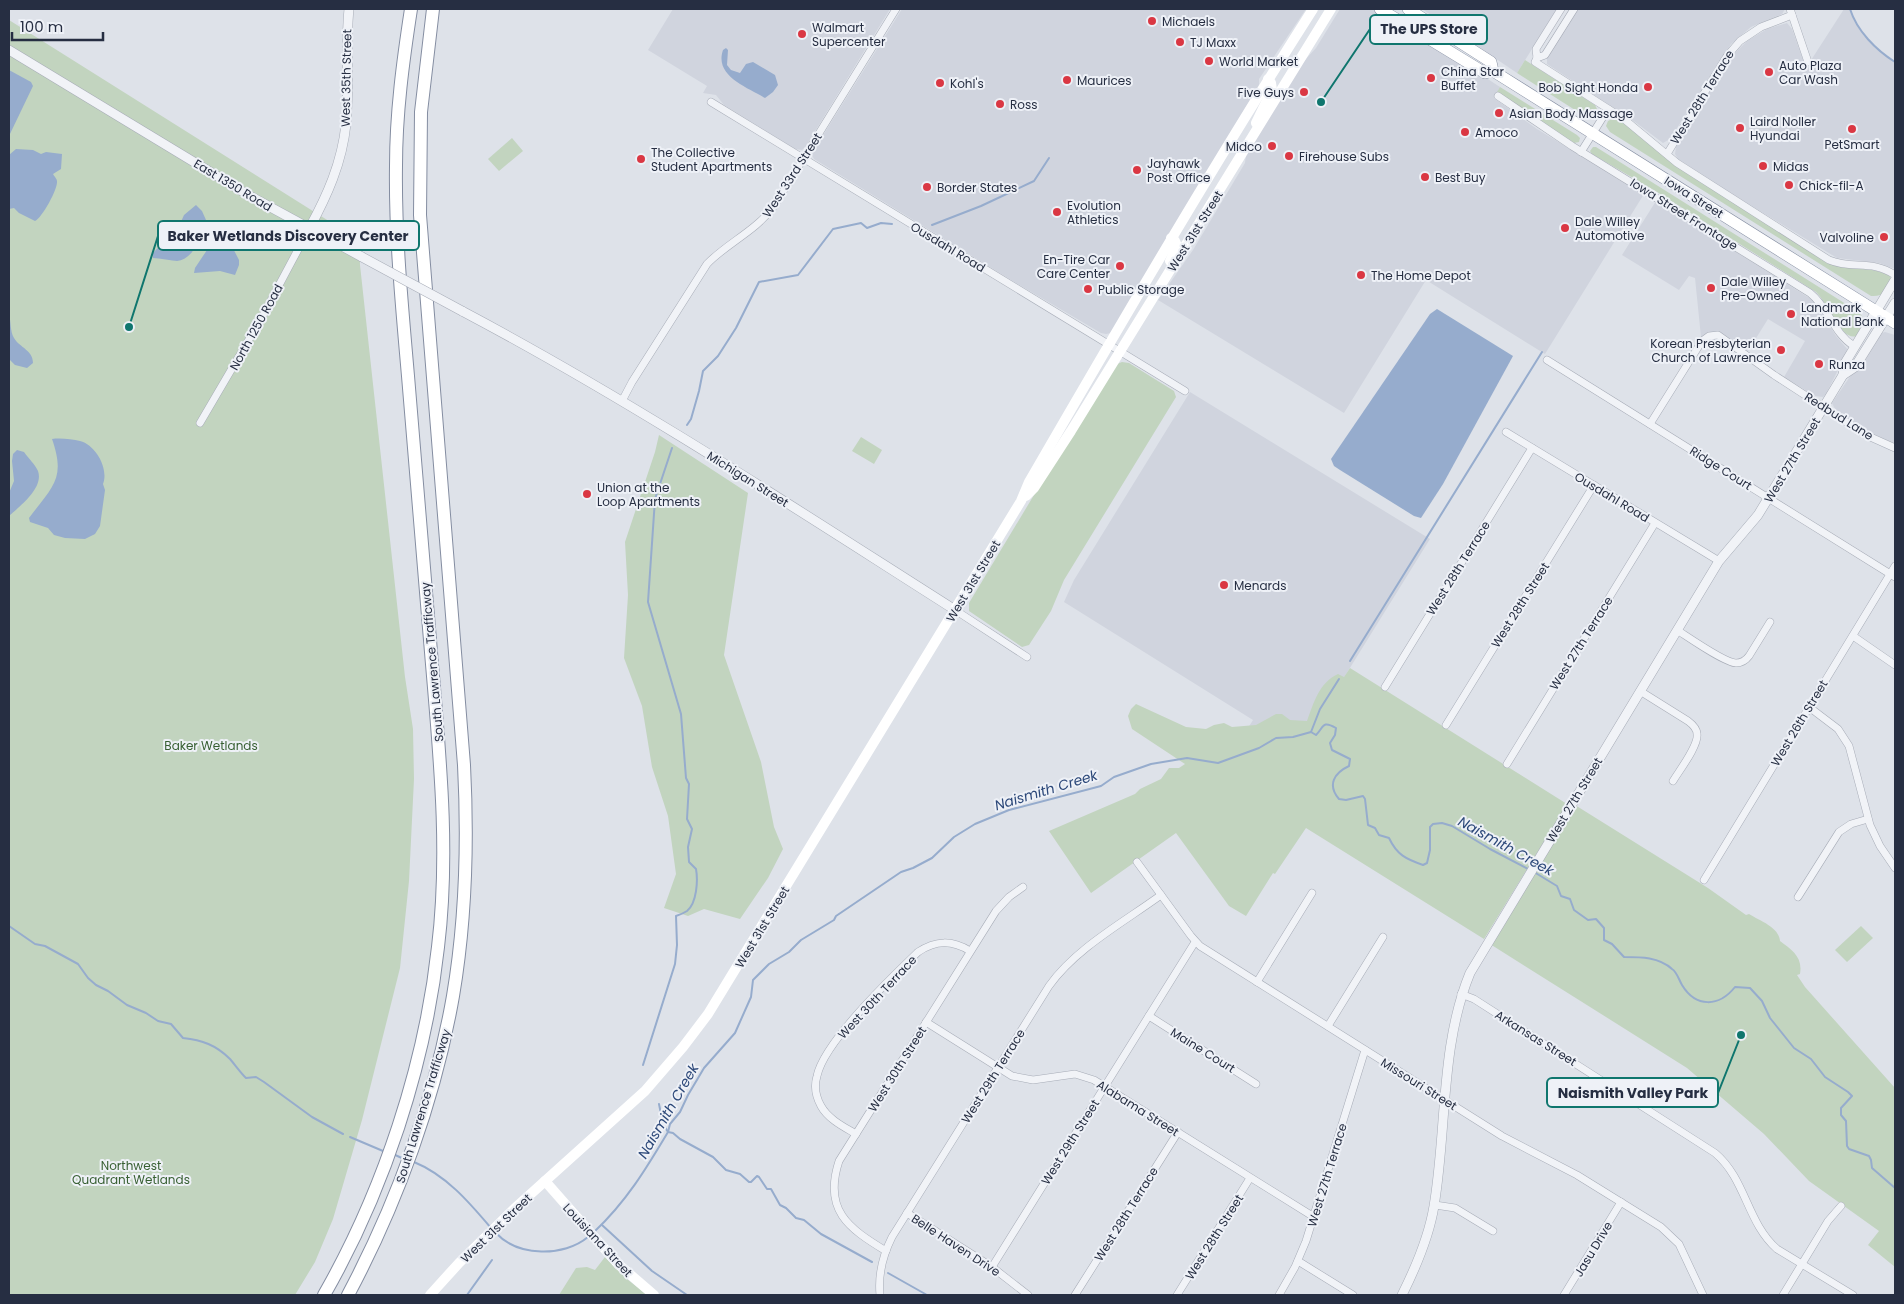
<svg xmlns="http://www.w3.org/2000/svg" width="1904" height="1304" viewBox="0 0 1904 1304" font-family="Poppins,sans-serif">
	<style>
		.built { fill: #d0d4de }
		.green { fill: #c2d4bf }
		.water { fill: #96accd }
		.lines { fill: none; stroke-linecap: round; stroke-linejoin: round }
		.stream { stroke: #96accd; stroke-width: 2 }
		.minor-casing { stroke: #a7acb7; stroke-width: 8 }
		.tertiary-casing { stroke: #a7acb7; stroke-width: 10 }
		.trunk-casing { stroke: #848da1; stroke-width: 12 }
		.motorway-casing { stroke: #848da1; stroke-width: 14 }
		.minor { stroke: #f1f3f7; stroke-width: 7 }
		.tertiary { stroke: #f1f3f7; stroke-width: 9 }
		.secondary { stroke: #fff; stroke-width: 10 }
		.trunk { stroke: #fff; stroke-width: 11 }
		.motorway { stroke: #fff; stroke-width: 12 }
		.tertiary-bridge-casing { stroke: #a7acb7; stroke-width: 10; stroke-linecap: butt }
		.tertiary-bridge { stroke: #f1f3f7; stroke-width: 9 }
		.poi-dot { fill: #da3743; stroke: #eef1f7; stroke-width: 2 }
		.labels { text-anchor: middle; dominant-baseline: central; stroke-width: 4; stroke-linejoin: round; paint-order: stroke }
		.poi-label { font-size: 12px; fill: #262e42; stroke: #eef1f7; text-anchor: start }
		.street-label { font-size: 12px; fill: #262e42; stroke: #eef1f7 }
		.park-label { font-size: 12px; fill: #375f32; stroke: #eef1f7 }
		.water-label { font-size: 14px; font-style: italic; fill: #2c4879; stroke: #eef1f7 }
		.leader { fill: none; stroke: #0f766e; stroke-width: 2 }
		.callout-dot { fill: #0f766e; stroke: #eef1f7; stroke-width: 2 }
		.callout { fill: #eef1f7; stroke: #0f766e; stroke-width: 2 }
		.callout-label { font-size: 14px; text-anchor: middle; font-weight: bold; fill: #262e42 }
	</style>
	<rect width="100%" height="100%" fill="#dee2e9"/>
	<!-- built -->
	<g class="built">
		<path d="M673 9H890L806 146 802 150 795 149 724 105 716 95 703 93 707 86 648 50Z"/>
		<path d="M902 9H1306L1259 79V85L1111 333 1106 334 1101 333 1016 283 814 159 812 155 815 148Z"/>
		<path d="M1340 9H1372L1460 61 1500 87 1494 98 1537 129 1644 194 1545 354 1426 280 1344 413 1158 300 1193 250 1245 163 1246 155 1304 61 1316 48Z"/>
		<path d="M1422 9H1557L1517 73Z"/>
		<path d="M1578 9H1785L1782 14 1751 27 1731 44 1670 139 1663 143 1635 122 1547 64V58Z"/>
		<path d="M1844 9H1850L1860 30 1872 44 1895 62V269L1879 263 1837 258 1729 192 1678 159 1675 154 1676 147 1732 56 1747 41 1767 29 1787 23 1792 29 1806 68Z"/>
		<path d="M1656 201 1814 301 1836 336 1848 350 1826 394 1823 397 1815 396 1784 377 1805 341 1768 319 1748 351 1718 332H1709L1701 337 1695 278 1689 276 1679 290 1622 255Z"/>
		<path d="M1885 332 1895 335V444L1868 431 1836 411 1832 403 1879 334Z"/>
		<path d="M1190 392 1430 539 1266 803 1219 774 1253 720 1064 602 1074 580Z"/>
	</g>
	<!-- green -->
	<g class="green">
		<path d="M9 20 359 240 360 265 405 677 413 729 414 779 409 881 400 968 362 1120 333 1219 315 1262 295 1295H9Z"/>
		<path d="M1525 60 1595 105 1597 109 1596 115 1591 118 1586 117 1517 73Z"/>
		<path d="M1500 87 1577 135 1580 138 1579 142 1574 143 1497 92Z"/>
		<path d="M1614 118 1631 128 1683 171 1831 264C1851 272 1870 265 1890 276L1891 280C1886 290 1884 297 1871 296L1610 132 1606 126 1608 121Z"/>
		<path d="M512 138 523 151 499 171 488 159Z"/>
		<path d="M1593 147H1596L1857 311 1862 316 1864 323 1857 336C1841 342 1828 303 1816 292L1657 192 1592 154 1590 151Z"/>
		<path d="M1122 362 1129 363 1174 391 1176 397 1064 580 1051 611 1029 645 1022 647 969 611V603L1034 495 1117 364Z"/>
		<path d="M659 435 748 493 724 655 761 762 774 827 783 849 768 878 740 919 704 909 688 916 664 908 676 874 668 816 652 767 642 706 624 658 628 595 625 542 655 452Z"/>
		<path d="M861 437 882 450 874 464 852 451Z"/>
		<path d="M1350 668 1567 804 1484 939 1306 828 1275 874 1273 873 1246 916 1229 906 1176 833 1091 893 1049 831 1135 794 1140 789 1161 779 1169 768H1179L1185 764 1132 729 1128 716 1131 709 1136 704 1186 727 1206 729 1214 725 1224 723 1232 727 1256 725 1276 714H1282L1290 720 1307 721C1314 702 1319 683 1338 674L1344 677Z"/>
		<path d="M1575 805 1708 888 1746 915 1749 914C1760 921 1779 927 1780 941 1792 950 1803 957 1800 974L1797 975 1805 987 1895 1088V1267L1868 1245 1879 1231 1809 1181 1764 1134 1687 1068 1490 944Z"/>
		<path d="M1861 926 1873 938 1847 962 1835 950Z"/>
		<path d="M605 1257 627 1279 647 1295H559L576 1268 587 1267 595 1270Z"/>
	</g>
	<!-- water -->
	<g class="water">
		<path d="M726 48 728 50 727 65 731 70 740 73 746 64 753 62 775 75 778 85 773 92 765 98C747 87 714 76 723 50Z"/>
		<path d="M9 70 31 82 33 86 9 136Z"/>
		<path d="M16 149 33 150 41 154 46 152 62 154 61 169 53 174C54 176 57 179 57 181 58 189 42 218 35 221L19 213 14 208 9 209V155Z"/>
		<path d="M196 205 202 211 206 220C202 234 195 259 177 261 173 261 159 258 153 258V253L180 224 184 215Z"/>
		<path d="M215 223 223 229 239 260V265L235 275 220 271 194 273 195 268 209 247Z"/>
		<path d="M1437 309 1513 356 1443 484 1421 518 1414 516 1340 470 1334 466 1331 459 1430 314Z"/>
		<path d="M9 314C11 321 10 332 14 338 20 348 33 350 33 363L27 368 15 365 9 359Z"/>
		<path d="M52 439C60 438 72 439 80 441 96 445 109 469 103 484L105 490 100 526 95 534 85 539 65 538 54 535 48 528 30 522 29 518C53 486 66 479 52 439Z"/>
		<path d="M17 450 24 452C28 458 35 464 38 471 44 488 20 506 9 516V493L14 481 12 461 13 454Z"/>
	</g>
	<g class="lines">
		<!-- stream -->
		<g class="stream">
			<path d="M1850 9C1857 31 1876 50 1895 62"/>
			<path d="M932 225 981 206 1034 181 1049 158"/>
			<path d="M687 425 691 419 699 391 703 371 718 356 736 328 759 282 798 275 833 229 861 223 867 228 881 223 892 224"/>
			<path d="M1350 661 1542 352"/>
			<path d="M1311 732 1320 709 1339 679"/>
			<path d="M1534 872 1557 886 1561 896 1570 899 1574 910 1588 920 1596 919 1604 928V940L1612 944 1624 957C1641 957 1659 957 1672 969 1677 972 1679 980 1682 985 1696 1008 1719 1007 1735 987L1750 988 1762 1001 1770 1018 1794 1048 1811 1059 1825 1077 1848 1092 1852 1096 1841 1108V1115L1846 1121 1847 1146 1849 1149 1869 1156 1871 1160 1872 1168 1895 1188"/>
			<path d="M9 926 35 944 45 946 78 964 88 978 96 985 108 991 127 1005 146 1013 158 1021 171 1024 183 1038C202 1040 216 1045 230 1059 236 1066 240 1072 246 1078L256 1077 264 1082 312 1117 343 1134"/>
			<path d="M643 1065 675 964 677 945 676 916C679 915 684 913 687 911 697 903 698 880 696 869L689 862 688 847 692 829 687 819 689 784 686 778 681 714 648 602 655 499 672 448"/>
			<path d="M659 1104 663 1124 668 1132 673 1133 680 1139 713 1157 726 1170 740 1174 749 1182H751L757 1176 759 1177 767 1189H771L780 1205 786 1208 796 1218 804 1220 821 1234 872 1262"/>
			<path d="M350 1137 383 1151"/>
			<path d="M393 1154 404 1159"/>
			<path d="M414 1162C446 1175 469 1202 491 1228"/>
			<path d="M602 1225 652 1271 687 1295"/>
			<path d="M594 1232C626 1202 646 1169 668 1132L670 1124 680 1112 688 1095 704 1068 735 1033 751 997 753 980 769 964 789 952 801 940 834 920 836 916 901 872 913 868 932 858 954 837 975 824 1009 810 1101 786 1114 777 1151 764 1187 758 1218 763 1259 748 1276 738 1293 737 1311 732 1316 735C1324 727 1322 720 1336 728L1335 735 1330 743 1332 750 1350 759 1349 766C1334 773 1327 785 1339 799L1346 800 1363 796 1365 799 1368 825 1375 828 1379 835 1389 838C1397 855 1406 859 1423 865L1427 863 1430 850V827L1433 824 1442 823 1452 826 1490 849 1530 870"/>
			<path d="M496 1233C518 1257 564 1257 588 1237"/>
			<path d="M888 1273 927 1295"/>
			<path d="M467 1295 492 1260"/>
		</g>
		<defs>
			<g id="minor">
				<path d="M1561 9 1536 49 1537 58 1535 62 1624 119 1677 163 1829 260C1853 270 1871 259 1895 275"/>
				<path d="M1790 9 1808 62"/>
				<path d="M1537 58 1545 55 1574 9"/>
				<path d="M1498 96 1572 146 1810 293C1829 308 1833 333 1854 346"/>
				<path d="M711 102 1185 391"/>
				<path d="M1581 152 1608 109"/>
				<path d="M1667 154 1727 56 1740 41 1761 27 1792 15"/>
				<path d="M1547 360 1895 577"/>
				<path d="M622 401 632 382 707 264C727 243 756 231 774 206L896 9"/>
				<path d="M200 423 261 319 309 229"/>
				<path d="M1650 424 1702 341 1709 336 1718 335 1774 375 1831 412 1866 435 1895 448"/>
				<path d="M1506 432 1719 561"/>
				<path d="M955 610 1027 657"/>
				<path d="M1677 630C1688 637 1725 663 1736 663 1742 663 1746 660 1749 656L1770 622"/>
				<path d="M1853 636 1895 665"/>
				<path d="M1385 687 1532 448"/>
				<path d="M1640 691 1688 721C1692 724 1697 728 1697 734 1699 745 1679 771 1673 781"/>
				<path d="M1809 707 1838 729 1849 746 1870 825 1880 846 1895 868"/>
				<path d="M1446 725 1594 485"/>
				<path d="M1507 764 1655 523"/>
				<path d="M1137 862 1191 936 1200 946 1502 1136 1577 1175 1661 1227 1679 1244 1703 1295"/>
				<path d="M1704 880 1895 566"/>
				<path d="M1798 897 1839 832 1851 824 1868 819"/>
				<path d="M1257 982 1312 893"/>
				<path d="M1461 994 1474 999 1715 1153C1746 1179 1747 1223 1777 1249L1853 1295"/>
				<path d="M1149 1016 1256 1084"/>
				<path d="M926 1022 1012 1076 1033 1080 1075 1074 1094 1080 1314 1217"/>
				<path d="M1328 1026 1383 937"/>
				<path d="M856 1134C844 1127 828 1119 821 1106 816 1097 814 1086 817 1076 824 1042 892 977 918 952 936 940 952 940 970 951"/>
				<path d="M1435 1205 1455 1208 1493 1231"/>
				<path d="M907 1213 992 1267 1028 1295"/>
				<path d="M886 1251C848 1228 823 1210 839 1161L996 911 1009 897 1023 887"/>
				<path d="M1298 1261 1353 1295"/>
				<path d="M992 1267 1195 942"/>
				<path d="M880 1295C878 1275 883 1255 892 1237L1049 986C1076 948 1124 922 1161 895"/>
				<path d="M1075 1295 1178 1132"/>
				<path d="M1177 1295 1250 1178"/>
				<path d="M1279 1295 1295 1267 1306 1241 1365 1050"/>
				<path d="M1564 1295 1621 1202"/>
				<path d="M1783 1295 1828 1221 1841 1206"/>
			</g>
			<g id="tertiary">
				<path d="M9 50 250 196 362 257"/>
				<path d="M309 229C327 196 342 163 346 124 350 86 345 47 349 9"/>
				<path d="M462 311C632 401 793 507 955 610"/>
				<path d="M1843 375 1845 363 1895 280"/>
				<path d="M1402 1295C1416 1267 1429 1237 1434 1206 1447 1129 1440 1046 1470 973L1719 561 1758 515 1843 375 1855 367 1895 303"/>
			</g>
			<g id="trunk">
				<path d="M1380 9 1485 73 1493 71"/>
				<path d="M1408 9 1491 62 1493 71 1895 323"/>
			</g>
			<g id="motorway">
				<path d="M324 1295C383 1192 425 1066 438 947 450 849 439 750 431 652 423 560 416 468 408 376 402 306 395 236 396 166 396 113 403 61 411 9"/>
				<path d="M348 1295C397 1203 435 1099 453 996 466 919 468 842 464 765L420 215 421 112 433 9"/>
			</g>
		</defs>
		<!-- minor casing -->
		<use href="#minor" class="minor-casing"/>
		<!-- tertiary casing -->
		<use href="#tertiary" class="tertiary-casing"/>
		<!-- trunk casing -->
		<use href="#trunk" class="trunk-casing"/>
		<!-- motorway casing -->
		<use href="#motorway" class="motorway-casing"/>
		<!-- minor -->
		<use href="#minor" class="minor"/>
		<!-- tertiary -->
		<use href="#tertiary" class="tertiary"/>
		<!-- secondary -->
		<g class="secondary">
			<path d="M1256 123 1272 90 1271 83 1268 79"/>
			<path d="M1170 261 1177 246 1175 241 1171 238"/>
			<path d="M1026 496 1034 488 1071 431 1331 9"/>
			<path d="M545 1181 618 1264 654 1295"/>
			<path d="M430 1295 459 1263 514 1209 645 1091 683 1047 708 1014 1021 501 1029 482C1121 323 1214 164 1313 9"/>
		</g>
		<!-- trunk -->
		<use href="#trunk" class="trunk"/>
		<!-- motorway -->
		<use href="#motorway" class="motorway"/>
		<defs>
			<path id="tertiary-bridge" d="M362 257 462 311"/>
		</defs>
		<!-- tertiary-bridge casing -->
		<use href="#tertiary-bridge" class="tertiary-bridge-casing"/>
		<!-- tertiary-bridge -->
		<use href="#tertiary-bridge" class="tertiary-bridge"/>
	</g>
	<!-- markers -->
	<g class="poi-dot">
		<circle cx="1152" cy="21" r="5"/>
		<circle cx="802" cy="34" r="5"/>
		<circle cx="1180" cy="42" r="5"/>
		<circle cx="1209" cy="61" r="5"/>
		<circle cx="1769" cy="72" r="5"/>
		<circle cx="1431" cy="78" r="5"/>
		<circle cx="1067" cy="80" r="5"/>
		<circle cx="940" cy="83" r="5"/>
		<circle cx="1648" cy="87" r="5"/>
		<circle cx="1304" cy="92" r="5"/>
		<circle cx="1000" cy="104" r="5"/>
		<circle cx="1499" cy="113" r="5"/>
		<circle cx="1740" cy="128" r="5"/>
		<circle cx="1852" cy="129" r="5"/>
		<circle cx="1465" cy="132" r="5"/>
		<circle cx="1272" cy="146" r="5"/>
		<circle cx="1289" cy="156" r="5"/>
		<circle cx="641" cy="159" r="5"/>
		<circle cx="1763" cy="166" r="5"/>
		<circle cx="1137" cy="170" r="5"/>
		<circle cx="1425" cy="177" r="5"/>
		<circle cx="1789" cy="185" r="5"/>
		<circle cx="927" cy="187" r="5"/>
		<circle cx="1057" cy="212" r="5"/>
		<circle cx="1565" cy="228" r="5"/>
		<circle cx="1884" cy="237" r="5"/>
		<circle cx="1120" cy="266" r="5"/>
		<circle cx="1361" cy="275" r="5"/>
		<circle cx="1711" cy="288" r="5"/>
		<circle cx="1088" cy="289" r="5"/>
		<circle cx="1791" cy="314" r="5"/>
		<circle cx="1781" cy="350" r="5"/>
		<circle cx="1819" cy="364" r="5"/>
		<circle cx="587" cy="494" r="5"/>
		<circle cx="1224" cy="585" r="5"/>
	</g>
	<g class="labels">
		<!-- poi labels -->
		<g class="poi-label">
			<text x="1162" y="21">Michaels</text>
			<text x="812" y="27">Walmart<tspan x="812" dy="14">Supercenter</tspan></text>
			<text x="1190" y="42">TJ Maxx</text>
			<text x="1219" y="61">World Market</text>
			<text x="1779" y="65">Auto Plaza<tspan x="1779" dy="14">Car Wash</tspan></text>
			<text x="1441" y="71">China Star<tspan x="1441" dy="14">Buffet</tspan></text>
			<text x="1077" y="80">Maurices</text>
			<text x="950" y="83">Kohl's</text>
			<text x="1638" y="87" text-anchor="end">Bob Sight Honda</text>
			<text x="1294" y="92" text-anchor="end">Five Guys</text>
			<text x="1010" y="104">Ross</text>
			<text x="1509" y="113">Asian Body Massage</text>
			<text x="1750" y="121">Laird Noller<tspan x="1750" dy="14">Hyundai</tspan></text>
			<text x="1475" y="132">Amoco</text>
			<text x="1852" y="144" text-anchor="middle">PetSmart</text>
			<text x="1262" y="146" text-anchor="end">Midco</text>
			<text x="651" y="152">The Collective<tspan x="651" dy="14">Student Apartments</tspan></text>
			<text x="1299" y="156">Firehouse Subs</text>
			<text x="1147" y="163">Jayhawk<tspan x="1147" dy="14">Post Office</tspan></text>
			<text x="1773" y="166">Midas</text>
			<text x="1435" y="177">Best Buy</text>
			<text x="1799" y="185">Chick-fil-A</text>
			<text x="937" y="187">Border States</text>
			<text x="1067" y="205">Evolution<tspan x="1067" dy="14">Athletics</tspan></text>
			<text x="1575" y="221">Dale Willey<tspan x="1575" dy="14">Automotive</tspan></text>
			<text x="1874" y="237" text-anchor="end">Valvoline</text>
			<text x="1110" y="259" text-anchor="end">En-Tire Car<tspan x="1110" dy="14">Care Center</tspan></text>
			<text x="1371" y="275">The Home Depot</text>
			<text x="1721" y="281">Dale Willey<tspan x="1721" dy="14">Pre-Owned</tspan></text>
			<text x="1098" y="289">Public Storage</text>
			<text x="1801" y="307">Landmark<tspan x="1801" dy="14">National Bank</tspan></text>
			<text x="1771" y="343" text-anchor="end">Korean Presbyterian<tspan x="1771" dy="14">Church of Lawrence</tspan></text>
			<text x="1829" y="364">Runza</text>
			<text x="597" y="487">Union at the<tspan x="597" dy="14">Loop Apartments</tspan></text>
			<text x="1234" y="585">Menards</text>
		</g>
		<!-- street labels -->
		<g class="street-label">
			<text transform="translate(346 78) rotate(-89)">West 35th Street</text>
			<text transform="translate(1702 97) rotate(-58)">West 28th Terrace</text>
			<text transform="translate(792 175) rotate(-57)">West 33rd Street</text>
			<text transform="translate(233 185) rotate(31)">East 1350 Road</text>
			<text transform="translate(1694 197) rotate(32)">Iowa Street</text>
			<text transform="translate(1684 214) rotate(32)">Iowa Street Frontage</text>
			<text transform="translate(1195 231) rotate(-58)">West 31st Street</text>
			<text transform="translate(948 247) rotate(31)">Ousdahl Road</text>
			<text transform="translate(256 327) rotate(-61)">North 1250 Road</text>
			<text transform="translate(1839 416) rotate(32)">Redbud Lane</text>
			<text transform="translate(1792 460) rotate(-59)">West 27th Street</text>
			<text transform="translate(1721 468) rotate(32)">Ridge Court</text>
			<text transform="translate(748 479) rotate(32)">Michigan Street</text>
			<text transform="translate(1612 497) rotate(31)">Ousdahl Road</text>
			<text transform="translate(1458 568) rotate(-58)">West 28th Terrace</text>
			<text transform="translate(973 581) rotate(-59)">West 31st Street</text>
			<text transform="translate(1520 605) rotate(-58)">West 28th Street</text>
			<text transform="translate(1581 643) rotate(-58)">West 27th Terrace</text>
			<text transform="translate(432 662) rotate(-95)">South Lawrence Trafficway</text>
			<text transform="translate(1799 723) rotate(-59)">West 26th Street</text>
			<text transform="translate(1574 800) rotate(-59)">West 27th Street</text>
			<text transform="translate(762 927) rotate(-59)">West 31st Street</text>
			<text transform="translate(877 997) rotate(-47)">West 30th Terrace</text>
			<text transform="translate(1536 1038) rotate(32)">Arkansas Street</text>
			<text transform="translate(1203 1050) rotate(32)">Maine Court</text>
			<text transform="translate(897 1069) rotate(-58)">West 30th Street</text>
			<text transform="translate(993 1076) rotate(-58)">West 29th Terrace</text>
			<text transform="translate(1419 1084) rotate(32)">Missouri Street</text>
			<text transform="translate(423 1106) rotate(-73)">South Lawrence Trafficway</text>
			<text transform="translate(1138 1108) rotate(32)">Alabama Street</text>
			<text transform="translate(1070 1142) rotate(-58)">West 29th Street</text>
			<text transform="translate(1327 1175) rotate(-73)">West 27th Terrace</text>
			<text transform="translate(1126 1214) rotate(-58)">West 28th Terrace</text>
			<text transform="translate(496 1228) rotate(-44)">West 31st Street</text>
			<text transform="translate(1214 1237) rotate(-58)">West 28th Street</text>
			<text transform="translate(598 1240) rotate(47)">Louisiana Street</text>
			<text transform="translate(956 1245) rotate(33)">Belle Haven Drive</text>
			<text transform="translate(1593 1249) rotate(-59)">Jasu Drive</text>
		</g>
		<!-- park labels -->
		<g class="park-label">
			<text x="211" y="745">Baker Wetlands</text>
			<text x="131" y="1165">Northwest<tspan x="131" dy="14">Quadrant Wetlands</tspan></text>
		</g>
		<!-- water labels -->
		<g class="water-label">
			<text transform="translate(1046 790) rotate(-17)">Naismith Creek</text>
			<text transform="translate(1506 846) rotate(29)">Naismith Creek</text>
			<text transform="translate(668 1111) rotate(-60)">Naismith Creek</text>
		</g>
	</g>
	<!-- callouts -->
	<path class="leader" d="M1321 102L1370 29M129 327L158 236M1741 1035L1718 1093"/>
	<g class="callout-dot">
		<circle cx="1321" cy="102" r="5"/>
		<circle cx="129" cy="327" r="5"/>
		<circle cx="1741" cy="1035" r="5"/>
	</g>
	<g class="callout">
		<rect x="1370" y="15" width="117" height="29" rx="5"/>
		<rect x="158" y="221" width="261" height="29" rx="5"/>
		<rect x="1547" y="1078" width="171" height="29" rx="5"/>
	</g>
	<g class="callout-label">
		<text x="1429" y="34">The UPS Store</text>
		<text x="288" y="241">Baker Wetlands Discovery Center</text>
		<text x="1633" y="1098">Naismith Valley Park</text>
	</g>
	<!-- border -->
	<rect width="1904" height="1304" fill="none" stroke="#262e42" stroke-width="20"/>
	<!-- scale -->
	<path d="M12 32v8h91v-8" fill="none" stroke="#262e42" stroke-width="2.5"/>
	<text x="20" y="32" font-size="15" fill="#262e42" stroke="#eef1f7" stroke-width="4" paint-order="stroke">100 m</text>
</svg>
